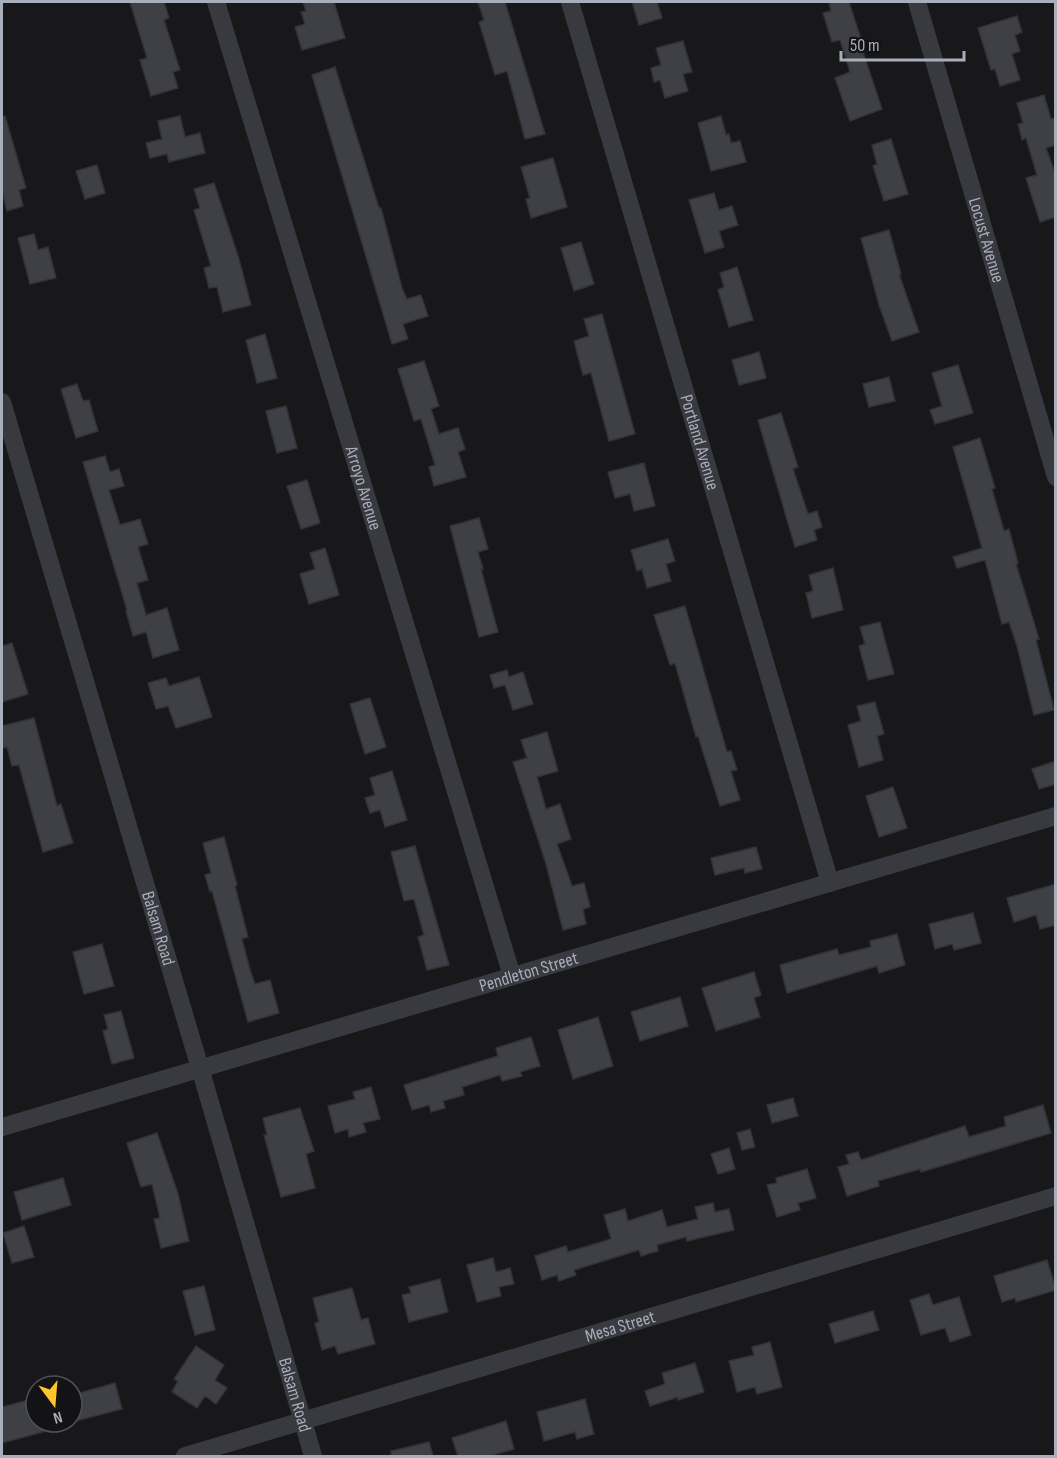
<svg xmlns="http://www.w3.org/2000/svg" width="1057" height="1458" viewBox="0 0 1057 1458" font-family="'Sofia Sans Condensed',sans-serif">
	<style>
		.building { fill: #3f4045; stroke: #323237; stroke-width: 1.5 }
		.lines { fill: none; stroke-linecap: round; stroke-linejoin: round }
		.street { stroke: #393940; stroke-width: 18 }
		.labels { text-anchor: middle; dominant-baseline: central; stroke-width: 5; stroke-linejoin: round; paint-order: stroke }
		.street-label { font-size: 18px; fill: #a9aebb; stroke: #131316 }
	</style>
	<rect width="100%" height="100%" fill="#18181b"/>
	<!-- building -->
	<g class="building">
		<path d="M130 2H164L169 18 164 20 180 70 173 72 178 88 151 96 140 60 147 58Z"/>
		<path d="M303 2H334L345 38 302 50 295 27 305 24 301 12 306 11Z"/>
		<path d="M478 2H505L545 134 525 139 507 71 495 75 479 22 484 20Z"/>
		<path d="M632 2H657L662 18 639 25Z"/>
		<path d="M829 2H849L863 45 861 46 882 109 850 121 835 78 850 72 840 40 832 42 823 13 831 11Z"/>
		<path d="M1017 16 1022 32 1015 35 1020 51 1012 54 1020 80 1000 86 995 69 991 70 978 28Z"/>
		<path d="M683 41 692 72 683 74 688 91 665 98 660 80 654 82 651 68 661 65 656 48Z"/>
		<path d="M335 67 379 208H381L402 288 407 299 421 295 428 316 403 324 408 339 392 344 312 75Z"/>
		<path d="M1044 95 1051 119 1056 118V145L1046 148 1056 176V217L1040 222 1026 178 1037 175 1026 138 1022 140 1018 124 1023 123 1017 103Z"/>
		<path d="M5 116 26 188 19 190 23 206 7 211 2 191V117Z"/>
		<path d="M180 116 185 137 200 133 205 153 169 162 167 154 150 158 146 143 162 139 158 121Z"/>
		<path d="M721 116 726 135 729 134 731 143 740 141 746 162 711 171 698 123Z"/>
		<path d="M891 139 908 194 884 201 873 166 877 164 872 145Z"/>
		<path d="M553 158 567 207 531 218 526 199 530 198 521 167Z"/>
		<path d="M97 165 105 193 85 199 76 171Z"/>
		<path d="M214 183 239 259 251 305 223 312 217 287 209 288 204 268 211 266 194 210 200 208 194 189Z"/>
		<path d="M714 193 719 210 732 206 738 225 719 231 724 247 705 253 689 200Z"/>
		<path d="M889 230 901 274H899L919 332 892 341 879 305 861 238Z"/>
		<path d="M34 234 38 250 48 247 56 278 30 284 18 238Z"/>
		<path d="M581 242 594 284 574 291 561 248Z"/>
		<path d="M737 267 753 320 729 327 718 290 724 287 720 273Z"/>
		<path d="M602 314 635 434 609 441 591 373 583 375 574 341 589 336 584 319Z"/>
		<path d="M265 334 277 378 257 383 246 340Z"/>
		<path d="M759 352 766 378 739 385 732 360Z"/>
		<path d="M424 361 439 406 431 409 439 434 458 428 465 449 458 452 466 477 434 486 429 467 435 465 421 419 414 421 398 369Z"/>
		<path d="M958 365 973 413 935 424 930 410 942 406 932 373Z"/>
		<path d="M889 377 895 401 869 407 863 384Z"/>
		<path d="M77 384 83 401 89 400 98 431 76 438 61 389Z"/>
		<path d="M286 406 297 448 277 453 266 411Z"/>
		<path d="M781 413 798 467 793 469 808 514 817 511 822 527 814 530 817 540 795 547 758 420Z"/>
		<path d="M980 438 995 488 992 489 1004 531 1009 529 1018 563 1016 564 1039 639 1036 640 1054 710 1034 715 1017 646 1009 622 1002 624 985 560 957 568 953 557 982 548 953 447Z"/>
		<path d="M105 456 110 472 119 469 124 486 109 490 120 525 140 519 148 544 138 547 148 580 137 583 146 615 167 608 179 650 153 658 146 632 133 636 126 611 127 610 83 462Z"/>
		<path d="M644 463 655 506 634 511 630 494 615 498 608 472Z"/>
		<path d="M307 480 320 523 301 529 287 486Z"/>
		<path d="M479 518 488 549 478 552 483 569H481L498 632 479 637 450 526Z"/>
		<path d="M668 539 675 561 666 564 671 581 647 588 642 569 637 571 631 550Z"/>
		<path d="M325 548 339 595 309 604 300 574 315 569 310 553Z"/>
		<path d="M833 568 843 610 812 618 806 593 813 591 809 575Z"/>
		<path d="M685 606 727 752 731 751 737 770 731 771 740 800 720 806 698 736 696 737 675 663 670 665 654 615Z"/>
		<path d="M880 622 894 674 868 680 859 646 865 644 860 627Z"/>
		<path d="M12 643 28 694 2 702V646Z"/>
		<path d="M507 670 509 677 523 672 533 704 513 710 505 685 494 688 490 675Z"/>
		<path d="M199 677 212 717 176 728 168 706 156 709 148 683 166 678 169 686Z"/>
		<path d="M370 698 386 747 365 754 350 704Z"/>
		<path d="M875 702 884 734 877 736 883 760 859 767 848 725 861 721 857 706Z"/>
		<path d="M34 718 57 806 61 804 73 843 43 852 19 765 12 766 7 747 2 748V726Z"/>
		<path d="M547 732 558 771 537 777 546 809 560 804 571 839 557 844 572 886 584 883 590 907 583 909 586 924 563 930 546 864 513 762 527 758 521 740Z"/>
		<path d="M1056 761V784L1039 789 1032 769Z"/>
		<path d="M392 771 407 820 385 827 380 810 370 813 365 798 375 795 370 778Z"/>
		<path d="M893 787 907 828 879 837 866 796Z"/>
		<path d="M224 837 237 885 235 886 248 937 242 939 250 970 255 984 270 980 279 1013 248 1022 212 891 210 892 205 875 211 873 203 843Z"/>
		<path d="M415 846 449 965 427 970 418 937 424 935 414 899 404 901 391 852Z"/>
		<path d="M756 847 762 869 745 873 744 868 715 875 711 858Z"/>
		<path d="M1056 884V925L1040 929 1036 915 1014 922 1007 898Z"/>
		<path d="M973 913 981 943 954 950 952 944 935 949 929 924Z"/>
		<path d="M897 934 905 965 879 973 877 966 787 993 780 965 837 949 839 955 871 947 870 941Z"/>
		<path d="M102 944 114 986 84 994 73 952Z"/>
		<path d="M754 972 761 995 754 998 760 1017 716 1031 702 988Z"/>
		<path d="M680 997 688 1026 640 1041 631 1012Z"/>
		<path d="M121 1011 134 1058 112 1064 103 1031 108 1029 104 1015Z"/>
		<path d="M598 1017 613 1066 573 1079 558 1030Z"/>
		<path d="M531 1037 540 1066 520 1072 522 1076 502 1081 500 1075 462 1087 464 1095 443 1101 445 1108 431 1112 429 1105 412 1110 404 1085 498 1056 496 1048Z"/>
		<path d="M371 1087 380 1119 363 1123 366 1132 349 1137 348 1129 335 1133 328 1106 355 1099 353 1092Z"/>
		<path d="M793 1098 798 1116 772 1123 767 1105Z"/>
		<path d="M1043 1105 1051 1133 921 1172 920 1169 878 1181 879 1186 847 1196 838 1167 849 1164 846 1155 858 1152 861 1160 965 1126 969 1137 1006 1126 1004 1117Z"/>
		<path d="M300 1108 314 1151 306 1154 315 1188 281 1197 264 1135H267L263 1118Z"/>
		<path d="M750 1129 755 1147 742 1150 737 1133Z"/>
		<path d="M157 1133 178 1194 189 1241 161 1248 154 1219 160 1218 152 1184 141 1187 127 1143Z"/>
		<path d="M729 1148 735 1169 718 1174 711 1154Z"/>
		<path d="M807 1169 816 1198 798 1203 800 1210 777 1217 767 1185 777 1183 776 1178Z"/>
		<path d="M63 1178 71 1205 22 1220 14 1192Z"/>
		<path d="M713 1203 715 1212 729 1209 734 1230 687 1241 686 1237 657 1245 658 1251 641 1256 639 1250 574 1270 576 1275 559 1281 557 1275 542 1280 535 1256 566 1246 568 1252 611 1239 604 1215 625 1209 628 1221 662 1210 667 1227 698 1219 695 1207Z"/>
		<path d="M24 1226 34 1257 12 1263 3 1233Z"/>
		<path d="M493 1258 496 1272 510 1268 514 1284 499 1287 501 1296 477 1302 467 1265Z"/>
		<path d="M1047 1260 1056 1290 1016 1302 1015 1298 1002 1302 994 1276Z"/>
		<path d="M440 1279 448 1312 409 1322 402 1295 411 1293 409 1287Z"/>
		<path d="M204 1286 215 1330 195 1335 183 1291Z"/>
		<path d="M352 1288 361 1320 368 1318 375 1344 338 1354 335 1346 322 1350 315 1323 319 1322 313 1298Z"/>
		<path d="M929 1294 933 1305 959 1297 971 1335 950 1342 945 1328 921 1335 910 1300Z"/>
		<path d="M873 1311 879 1330 835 1343 829 1324Z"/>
		<path d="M770 1342 782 1387 757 1394 755 1387 737 1392 729 1361 754 1355 752 1347Z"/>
		<path d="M196 1346 224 1365 215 1380 227 1388 216 1404 205 1396 197 1408 172 1392 178 1381 174 1379Z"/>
		<path d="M695 1363 704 1392 678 1400V1397L650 1406 645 1391 665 1384 662 1373Z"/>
		<path d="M115 1383 122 1409 72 1422V1395Z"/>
		<path d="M36 1398V1422H65V1426L2 1443V1407Z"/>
		<path d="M585 1399 594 1434 577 1439 575 1432 544 1441 537 1412Z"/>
		<path d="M506 1421 514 1449 489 1456H458L452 1438Z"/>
		<path d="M429 1442 433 1456H391V1451Z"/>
	</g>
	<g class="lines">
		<!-- street -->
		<g class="street">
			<path id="s1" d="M216 2 512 976"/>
			<path id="s2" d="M570 2 830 883"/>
			<path id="s3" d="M917 2 1056 477"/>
			<path id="s4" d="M2 402 200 1068 313 1456"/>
			<path id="s5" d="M2 1127 1056 816"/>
			<path id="s6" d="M185 1456 1056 1196"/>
		</g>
	</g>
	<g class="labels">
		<!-- street labels -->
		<g class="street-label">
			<text stroke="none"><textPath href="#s3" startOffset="248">Locust Avenue</textPath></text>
			<text stroke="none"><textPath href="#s2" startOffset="459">Portland Avenue</textPath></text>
			<text stroke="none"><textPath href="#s1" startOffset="508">Arroyo Avenue</textPath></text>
			<text stroke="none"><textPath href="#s4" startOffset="549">Balsam Road</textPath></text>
			<text stroke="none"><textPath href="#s5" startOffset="549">Pendleton Street</textPath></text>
			<text stroke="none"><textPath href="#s6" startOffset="454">Mesa Street</textPath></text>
			<text stroke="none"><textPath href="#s4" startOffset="1035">Balsam Road</textPath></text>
		</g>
	</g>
	<!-- border -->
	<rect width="1057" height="1458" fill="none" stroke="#a9aebb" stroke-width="6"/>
	<!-- north arrow -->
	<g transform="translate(54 1404) rotate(164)"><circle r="28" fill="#131316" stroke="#4f5158" stroke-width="1.5"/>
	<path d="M0-4.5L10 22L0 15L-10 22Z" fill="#ffc32b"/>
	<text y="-9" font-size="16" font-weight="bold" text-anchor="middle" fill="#a9aebb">N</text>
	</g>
	<!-- scale -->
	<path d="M841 51v9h123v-9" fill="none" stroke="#a9aebb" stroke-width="3"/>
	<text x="850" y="51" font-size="18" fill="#a9aebb" stroke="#131316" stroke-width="4.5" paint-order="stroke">50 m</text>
</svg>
